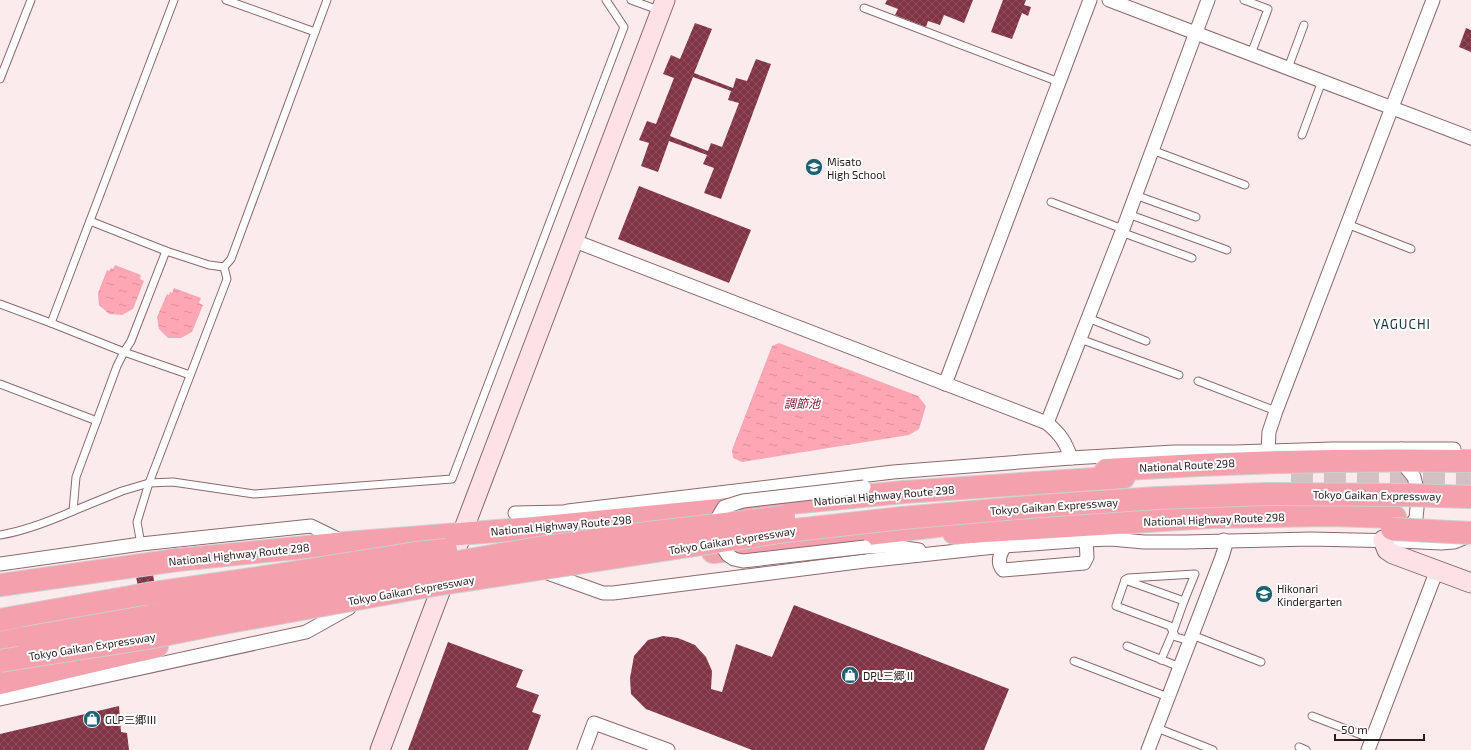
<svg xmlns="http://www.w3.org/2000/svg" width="1471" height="750" viewBox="0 0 1471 750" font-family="'Exo 2','Noto Sans JP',sans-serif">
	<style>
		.water { fill: url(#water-ripples) }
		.building { fill: url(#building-cross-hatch); fill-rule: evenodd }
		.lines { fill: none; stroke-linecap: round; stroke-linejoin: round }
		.highway-tunnel { stroke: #d2c1c3; stroke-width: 22; stroke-dasharray: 22 11; stroke-linecap: butt }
		.lane-casing { stroke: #8d696e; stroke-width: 9 }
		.street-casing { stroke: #8d696e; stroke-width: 15 }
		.secondary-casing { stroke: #8d696e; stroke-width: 21 }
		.highway-casing { stroke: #d0cdcd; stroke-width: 24 }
		.lane { stroke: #fff; stroke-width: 7 }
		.street { stroke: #fff; stroke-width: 13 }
		.secondary { stroke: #fce2e6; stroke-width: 19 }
		.highway { stroke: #f5a0ad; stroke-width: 22 }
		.street-bridge-casing { stroke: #8d696e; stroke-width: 15; stroke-linecap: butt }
		.highway-bridge-casing { stroke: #d0cdcd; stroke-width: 24; stroke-linecap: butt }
		.street-bridge { stroke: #fff; stroke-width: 13 }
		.highway-bridge { stroke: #f5a0ad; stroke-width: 22 }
		.labels { text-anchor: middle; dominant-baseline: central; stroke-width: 4; stroke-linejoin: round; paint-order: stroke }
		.poi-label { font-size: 11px; fill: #2a1b1d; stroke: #fdfdfd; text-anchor: start }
		.street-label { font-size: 11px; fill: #2a1b1d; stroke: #fdfdfd }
		.water-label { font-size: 12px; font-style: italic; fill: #7c1734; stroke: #fdfdfd }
		.quarter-label { font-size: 13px; letter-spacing: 1px; fill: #173640; stroke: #fdfdfd }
	</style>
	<defs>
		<pattern id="water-ripples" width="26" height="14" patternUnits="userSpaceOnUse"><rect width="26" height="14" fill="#fea6b3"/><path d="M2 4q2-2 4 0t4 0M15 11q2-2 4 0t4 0" fill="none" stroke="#da8e9a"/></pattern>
		<pattern id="building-cross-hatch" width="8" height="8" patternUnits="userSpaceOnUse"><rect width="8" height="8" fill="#813544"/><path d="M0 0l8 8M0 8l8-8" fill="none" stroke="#8d505c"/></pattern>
	</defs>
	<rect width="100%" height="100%" fill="#fcebed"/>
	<!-- water -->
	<g class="water">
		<path d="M115 265 141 275 140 279 144 281 133 309 122 315 109 314 99 305 98 293 107 270 109 271 111 268 113 269Z"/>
		<path d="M174 288 201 298 199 303 203 305 192 332 181 338H168L159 329 157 317 167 294 169 295 170 292 172 293Z"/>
		<path d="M779 343 918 396 926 406 919 429 909 435 742 462 733 458 732 450 772 346Z"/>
	</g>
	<!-- building -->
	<g class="building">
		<path d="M887 0H973L964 23 944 15 940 25 928 21 926 27 895 15 898 9 885 4Z"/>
		<path d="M1003 0H1026L1024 5 1031 7 1028 16 1022 13 1012 39 991 32Z"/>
		<path d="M695 23 712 29 694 73 733 88 736 78 747 81 756 59 771 64 721 199 704 193 714 168 703 164 707 155 669 141 658 172 641 166 649 143 639 140 647 121 656 124 674 78 663 74 671 55 680 59ZM693 77 731 91 728 100 739 103 722 147 711 143 708 151 670 136Z"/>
		<path d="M1466 28 1471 30V52L1459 47Z"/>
		<path d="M639 186 751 230 729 283 618 239Z"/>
		<path d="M152 568 157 599 141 603 135 571Z"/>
		<path d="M794 605 1009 689 984 750H752L646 709 631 694 630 678 634 656 648 640 663 636 678 638 695 645 706 657 712 671 711 689 722 692 736 644 772 657Z"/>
		<path d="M448 642 523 670 516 687 539 695 532 712 541 715 528 750H408Z"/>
		<path d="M119 706 121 732 127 733 129 750H0V734Z"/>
	</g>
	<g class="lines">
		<!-- highway-tunnel -->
		<g class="highway-tunnel">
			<path d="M1291 472 1471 474"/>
			<path d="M1127 511 1200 507"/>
		</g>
		<defs>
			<g id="lane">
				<path d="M174 0 51 323 124 352 190 375"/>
				<path d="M226 0 315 32"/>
				<path d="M631 0 661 11"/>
				<path d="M1244 0 1268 9 1251 54"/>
				<path d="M864 8 1059 82"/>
				<path d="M1288 68 1304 25"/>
				<path d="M0 79 31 0"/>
				<path d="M1302 135 1322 81"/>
				<path d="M1152 150 1245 185"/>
				<path d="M1135 195 1196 217"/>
				<path d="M1051 202 1123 229"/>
				<path d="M1128 214 1227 250"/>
				<path d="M90 221 166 251"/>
				<path d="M1347 224 1411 249"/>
				<path d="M1121 232 1192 258"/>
				<path d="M224 267 209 265 166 251 131 341 124 352 117 366 76 477 73 511 122 491 149 483 173 482 254 494 452 479 624 27 606 0"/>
				<path d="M0 304 51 323"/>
				<path d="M1088 318 1146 341"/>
				<path d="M1080 339 1179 375"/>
				<path d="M1198 381 1276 411"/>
				<path d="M0 384 97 421"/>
				<path d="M0 535C25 531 50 521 73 511"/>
				<path d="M141 544 137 522 149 483 227 279 224 267 231 259 327 0"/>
				<path d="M1125 580 1128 578 1195 574 1184 601"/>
				<path d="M1192 635 1261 662"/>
				<path d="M1127 646 1180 667"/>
				<path d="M1161 660 1173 632 1170 626 1116 606 1125 580 1184 601 1173 632 1176 637 1190 641"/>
				<path d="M1074 661 1168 697"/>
				<path d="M1312 716 1372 739"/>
				<path d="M1157 728 1213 750"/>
				<path d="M1299 747 1306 750"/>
			</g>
			<g id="street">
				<path d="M1109 0 1471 138"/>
				<path d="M572 240 1047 423C1061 435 1065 441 1071 458"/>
				<path d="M945 384 1090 0"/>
				<path d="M1047 423 1123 229 1208 0"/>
				<path d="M1401 449H1454"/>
				<path d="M1268 451 1269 432 1276 411 1433 0"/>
				<path d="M1400 460 1414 477 1417 489V508L1416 518 1405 533"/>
				<path d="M515 513 564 512"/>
				<path d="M546 522 568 511 893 472 1071 458 1174 452H1235L1332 449H1401L1411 460"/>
				<path d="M1008 541C1002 550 995 561 1003 570L1084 563 1087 557 1086 540"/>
				<path d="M865 547 889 546 919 550"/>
				<path d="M0 564 141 544 311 526 342 541"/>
				<path d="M550 574 603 593H613L865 561 1004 546 1086 540 1111 539 1144 542H1185L1310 539 1400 541 1441 543 1454 542 1464 538"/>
				<path d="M0 699 306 632 349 608"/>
				<path d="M584 750 594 723 668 750"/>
				<path d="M1148 750 1222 557 1225 547 1224 540"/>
				<path d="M1368 750 1437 570"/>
			</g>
			<g id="secondary">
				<path d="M1383 540 1387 550 1393 554 1471 583"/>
				<path d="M380 750C475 500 569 250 665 0"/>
			</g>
			<g id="highway">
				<path d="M1106 470C1227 462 1349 459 1471 461"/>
				<path d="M954 533 1211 517 1331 515 1395 517"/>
				<path d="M713 552 971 522"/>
				<path d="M0 585 177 560 346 543 534 528 904 492 1124 477"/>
				<path d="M0 620 147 594"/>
				<path d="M0 643 25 638"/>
				<path d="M0 683 157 646"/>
			</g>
		</defs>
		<!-- lane casing -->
		<use href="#lane" class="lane-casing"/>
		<!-- street casing -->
		<use href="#street" class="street-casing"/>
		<!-- secondary casing -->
		<use href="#secondary" class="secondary-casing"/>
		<!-- highway casing -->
		<use href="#highway" class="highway-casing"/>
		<!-- lane -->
		<use href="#lane" class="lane"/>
		<!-- street -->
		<use href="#street" class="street"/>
		<!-- secondary -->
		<use href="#secondary" class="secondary"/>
		<!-- highway -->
		<use href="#highway" class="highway"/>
		<defs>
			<path id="street-bridge" d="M864 487 743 501 724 507 717 519 721 545 728 555 734 559 743 561 865 547"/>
			<g id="highway-bridge">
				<path d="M1392 529 1471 533"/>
				<path d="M147 594 279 575 416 553 446 550"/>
				<path d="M25 638 533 549 640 534 784 517"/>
				<path d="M0 661 148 638 218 624 434 585 786 531 902 518 1042 506 1157 498 1267 494 1406 495 1471 497"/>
			</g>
		</defs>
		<!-- street-bridge casing -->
		<use href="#street-bridge" class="street-bridge-casing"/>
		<!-- highway-bridge casing -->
		<use href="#highway-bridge" class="highway-bridge-casing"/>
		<!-- street-bridge -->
		<use href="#street-bridge" class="street-bridge"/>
		<!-- highway-bridge -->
		<use href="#highway-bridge" class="highway-bridge"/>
	</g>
	<!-- icons -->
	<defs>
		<symbol id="school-disc" viewBox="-11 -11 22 22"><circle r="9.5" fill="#1d6173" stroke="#fdfdfd"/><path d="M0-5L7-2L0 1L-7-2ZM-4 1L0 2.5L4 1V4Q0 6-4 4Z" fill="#fff"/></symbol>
		<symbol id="shop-disc" viewBox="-11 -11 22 22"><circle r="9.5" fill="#1d6173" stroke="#fdfdfd"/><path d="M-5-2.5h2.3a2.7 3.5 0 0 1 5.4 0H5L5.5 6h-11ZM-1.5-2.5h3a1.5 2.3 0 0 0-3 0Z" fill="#fff"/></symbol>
	</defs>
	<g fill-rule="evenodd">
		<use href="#school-disc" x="804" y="157" width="20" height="20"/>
		<use href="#school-disc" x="1254" y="584" width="20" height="20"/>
		<use href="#shop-disc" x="840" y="665" width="20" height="20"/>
		<use href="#shop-disc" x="82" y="709" width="20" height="20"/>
	</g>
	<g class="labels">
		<!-- poi labels -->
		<g class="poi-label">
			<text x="827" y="161">Misato<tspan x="827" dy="13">High School</tspan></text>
			<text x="1277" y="588">Hikonari<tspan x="1277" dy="13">Kindergarten</tspan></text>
			<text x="863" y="675">DPL三郷Ⅱ</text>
			<text x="105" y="719">GLP三郷Ⅲ</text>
		</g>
		<!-- street labels -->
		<g class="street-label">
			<text transform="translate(1187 465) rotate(-3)">National Route 298</text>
			<text transform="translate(884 495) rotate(-5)">National Highway Route 298</text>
			<text transform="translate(1377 495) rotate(1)">Tokyo Gaikan Expressway</text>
			<text transform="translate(1054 506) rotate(-4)">Tokyo Gaikan Expressway</text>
			<text transform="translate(1214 519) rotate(-2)">National Highway Route 298</text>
			<text transform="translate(561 525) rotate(-5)">National Highway Route 298</text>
			<text transform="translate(732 540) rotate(-9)">Tokyo Gaikan Expressway</text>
			<text transform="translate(239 554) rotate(-6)">National Highway Route 298</text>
			<text transform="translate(411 590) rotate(-10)">Tokyo Gaikan Expressway</text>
			<text transform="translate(92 646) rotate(-9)">Tokyo Gaikan Expressway</text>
		</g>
		<!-- water labels -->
		<g class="water-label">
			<text x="802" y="403">調節池</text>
		</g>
		<!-- quarter labels -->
		<g class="quarter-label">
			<text x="1402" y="324">YAGUCHI</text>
		</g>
	</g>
	<!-- scale -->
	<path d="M1335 734v6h89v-6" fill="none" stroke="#2a1b1d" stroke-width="2"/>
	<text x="1341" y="734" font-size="12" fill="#2a1b1d" stroke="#fdfdfd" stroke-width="3" paint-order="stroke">50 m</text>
</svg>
